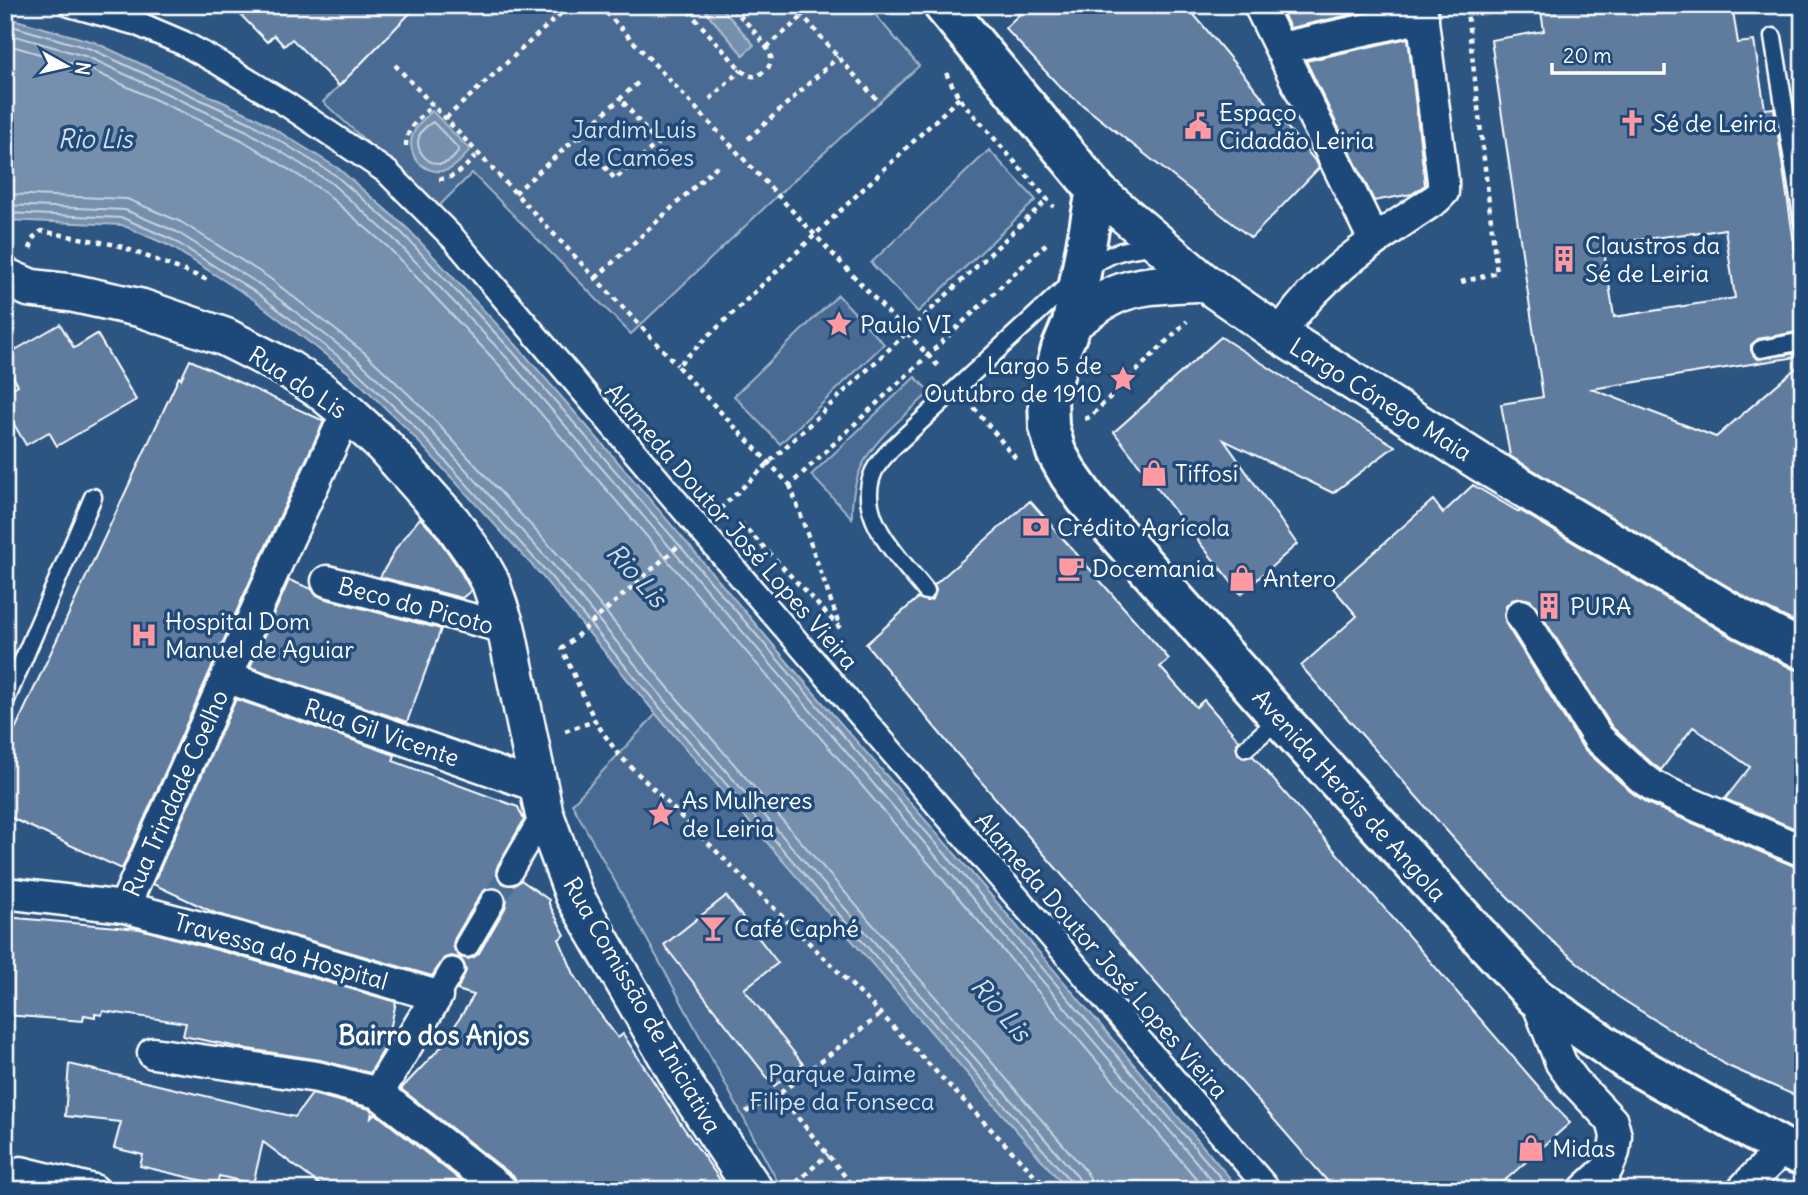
<svg xmlns="http://www.w3.org/2000/svg" width="1808" height="1195" viewBox="0 0 1808 1195" font-family="Delius,sans-serif">
	<style>
		.green { fill: #486b92; stroke: #a4b5c8; stroke-width: 2 }
		.water { fill: #748fad; stroke: #acbcce; stroke-width: 2 }
		.lines { fill: none; stroke-linecap: round; stroke-linejoin: round }
		.shore { stroke: #c7d2de; stroke-width: 2 }
		.building { fill: #5e7c9f; stroke: #fff; stroke-width: 2; fill-rule: evenodd }
		.pedestrian-tunnel { stroke: #4c6e95; stroke-width: 23; stroke-dasharray: 23 11; stroke-linecap: butt }
		.service-casing { stroke: #fff; stroke-width: 21 }
		.pedestrian-casing { stroke: #fff; stroke-width: 28 }
		.minor-casing { stroke: #fff; stroke-width: 35 }
		.tertiary-casing { stroke: #fff; stroke-width: 42 }
		.secondary-casing { stroke: #fff; stroke-width: 44 }
		.path { stroke: #fff; stroke-width: 4.5; stroke-dasharray: 5 5; stroke-linecap: butt }
		.service { stroke: #1f4a7a; stroke-width: 16 }
		.pedestrian { stroke: #1f4a7a; stroke-width: 23 }
		.minor { stroke: #1f4a7a; stroke-width: 30 }
		.tertiary { stroke: #1f4a7a; stroke-width: 37 }
		.secondary { stroke: #1f4a7a; stroke-width: 38 }
		.labels { text-anchor: middle; dominant-baseline: central; stroke-width: 7; stroke-linejoin: round; paint-order: stroke }
		.poi-label { font-size: 24px; fill: #fff; stroke: #1f4a7a; text-anchor: start }
		.park-label { font-size: 24px; fill: #dae1e9; stroke: #1f4a7a }
		.street-label { font-size: 24px; fill: #fff; stroke: #1f4a7a }
		.water-label { font-size: 26px; font-style: italic; fill: #d5dde6; stroke: #1f4a7a }
		.neighbourhood-label { font-size: 26px; font-weight: bold; fill: #fff; stroke: #1f4a7a }
	</style>
	<rect width="100%" height="100%" fill="#2c5582"/>
	<filter id="ink" filterUnits="userSpaceOnUse"><feTurbulence type="fractalNoise" baseFrequency=".0143" numOctaves="2"/><feDisplacementMap in="SourceGraphic" scale="14" xChannelSelector="R" yChannelSelector="G"/><feConvolveMatrix kernelMatrix="1 2 1 2 8 2 1 2 1" color-interpolation-filters="sRGB"/></filter>
	<g filter="url(#ink)">
		<!-- green -->
		<g class="green">
			<path d="M418 5H867L919 66 778 195 631 334 472 173 438 207 323 102Z"/>
			<path d="M989 150 1036 200 918 312 871 263Z"/>
			<path d="M838 295 884 344 780 444 734 396Z"/>
			<path d="M915 377 930 392C888 432 850 454 852 518L811 475Z"/>
			<path d="M656 714 1068 1190H782L675 990 572 804Z"/>
		</g>
		<!-- water -->
		<g class="water">
			<path d="M713 5H719L754 45 743 55 706 12Z"/>
			<path d="M5 17 94 42 255 117 339 169 408 229 518 347 624 469 802 679 983 886 1240 1190H1068L656 714 541 575 405 427 348 372 253 299 170 246 122 225 5 220Z"/>
			<path d="M432 111 470 150C464 157 458 165 450 169 430 178 406 159 412 137 415 126 424 119 432 111Z"/>
		</g>
		<g class="lines">
			<!-- shore -->
			<g class="shore">
				<path d="M5 24 91 49 251 123 335 175 403 234 513 352 977 891 1231 1190"/>
				<path d="M5 33 88 57 247 131 330 182 396 241 507 358 971 897 1220 1190"/>
				<path d="M5 44 85 67 242 140 323 191 389 248 499 365 963 903 1206 1190"/>
				<path d="M433 122 459 149C442 187 394 143 433 122Z"/>
				<path d="M5 194 127 199 181 222 268 277 365 353 424 409 561 558 676 697 1085 1170 1090 1178 1092 1190"/>
				<path d="M5 205 125 210 177 232 262 286 358 360 417 416 553 565 668 704 1077 1176 1081 1183 1082 1190"/>
				<path d="M5 213 123 218 173 240 257 293 352 367 410 422 546 571 661 709 1071 1182 1073 1190"/>
			</g>
		</g>
		<!-- building -->
		<g class="building">
			<path d="M231 5H418L339 86 292 39 284 46 274 35 267 42Z"/>
			<path d="M1029 5H1186L1317 163 1319 168 1251 238 1061 88 1005 28Z"/>
			<path d="M1279 5H1395L1290 28Z"/>
			<path d="M1540 5H1732L1738 43 1754 41 1765 109 1774 108 1803 303V331L1758 339 1751 345V350L1754 356 1758 359 1803 352V356L1592 389 1716 437 1803 362V626L1752 601 1510 456 1501 404 1543 397 1491 40 1544 31ZM1725 229 1735 298 1614 317 1603 244 1694 233V234Z"/>
			<path d="M1408 38 1425 185 1412 194 1374 201 1306 61Z"/>
			<path d="M60 324 74 348 97 334 136 400 57 446 49 432 26 445 5 409V393L18 385 5 364V356Z"/>
			<path d="M1221 337 1326 404 1395 446 1333 493 1224 440 1297 544 1241 594 1190 531 1114 432Z"/>
			<path d="M190 360 324 421 260 559 122 869 5 815V751L179 377 181 379Z"/>
			<path d="M1473 485 1519 512V510L1731 637 1793 669 1803 671V832L1725 799 1750 767 1693 727 1661 770 1654 765 1612 727 1535 605 1530 600 1521 598 1512 600 1506 606 1504 615 1506 624 1583 748 1631 792 1647 803 1667 812 1796 867 1803 868V1099L1728 1066 1617 996 1551 940 1485 874 1301 666 1357 616 1333 588 1433 500 1443 513Z"/>
			<path d="M1030 501 1169 659 1160 667 1196 707 1204 700 1239 740 1236 745 1238 754 1243 758 1253 756 1570 1123 1494 1190H1335L952 748 866 644 918 598 927 601 933 599 936 590 934 585Z"/>
			<path d="M420 518 436 535 458 567 471 590V591L462 598 380 577 397 547Z"/>
			<path d="M289 580 312 589 315 594 323 598 441 629 407 722 250 667Z"/>
			<path d="M236 699 395 755 393 761 518 807 524 820 498 865 496 871 498 878 502 884 509 886 516 884 521 880 549 900V904L565 935 559 939 574 974 591 1002 618 1038 623 1034 681 1124 727 1190H519L518 1183 513 1176 401 1089 443 1045 474 995 457 990 466 971 464 964 460 958 451 956 444 958 432 976 215 913 153 884ZM492 887 499 889 505 894 507 900 505 908 479 953 474 957 468 959 461 957 455 951 453 944 455 938 481 894 486 889Z"/>
			<path d="M726 896 778 963 744 989 803 1064 774 1086 664 945Z"/>
			<path d="M5 917 140 929 232 954 396 1002 387 1044 370 1073 320 1060 248 1049 183 1036 186 1023 103 1011 102 1015 95 1014V1017L84 1015 83 1021 5 1015Z"/>
			<path d="M69 1064 295 1117 312 1094 370 1109 372 1111 371 1117 375 1113 473 1190H327L263 1142 253 1184 219 1176 217 1184 140 1166 143 1155 114 1148 121 1122 65 1116Z"/>
		</g>
		<g class="lines">
			<!-- pedestrian-tunnel -->
			<path class="pedestrian-tunnel" d="M493 901 510 872"/>
			<defs>
				<g id="service">
					<path d="M1773 37 1803 222"/>
					<path d="M1761 349 1803 341"/>
					<path d="M926 591C901 559 853 516 874 471 878 463 885 456 891 449L1082 272C1110 253 1120 249 1154 246"/>
					<path d="M5 702 93 497"/>
					<path d="M1246 748 1280 718"/>
				</g>
				<g id="pedestrian">
					<path d="M71 5 136 23 183 43 219 63 289 106 387 172 454 239 699 528 1269 1190"/>
					<path d="M510 872 544 813"/>
					<path d="M467 945 493 901"/>
					<path d="M437 996 452 970"/>
				</g>
				<g id="minor">
					<path d="M1259 5 1374 240"/>
					<path d="M1281 48 1423 17"/>
					<path d="M1280 335C1315 277 1380 236 1436 199L1443 192V181L1421 5"/>
					<path d="M327 581 506 628"/>
					<path d="M1521 615 1598 738 1643 779 1655 787 1674 796 1803 851"/>
					<path d="M226 677 539 787"/>
					<path d="M5 893 124 907 237 937 437 996 378 1093"/>
					<path d="M124 907 276 566 347 412"/>
					<path d="M1535 997 1561 1063 1574 1081 1612 1121 1616 1136 1614 1152 1607 1169 1584 1190"/>
					<path d="M153 1053 317 1077 378 1093 502 1190"/>
					<path d="M21 1172 94 1190"/>
					<path d="M1742 1190 1783 1148"/>
				</g>
				<g id="tertiary">
					<path d="M1096 190 1204 282 1280 335 1483 464 1742 619 1803 650"/>
					<path d="M5 277 30 288 72 293 141 308 225 337 288 369 320 390 347 412 384 446 452 522 476 556 490 581 506 628 544 813 574 895 684 1085 754 1190"/>
					<path d="M1072 323C1086 313 1099 302 1115 295 1142 283 1175 284 1204 282"/>
				</g>
				<path id="secondary" d="M943 5 1096 190 1072 323 1061 349 1048 398 1049 427 1056 452 1069 475 1086 499 1280 718 1535 997 1626 1060 1783 1148 1803 1156"/>
			</defs>
			<!-- service casing -->
			<use href="#service" class="service-casing"/>
			<!-- pedestrian casing -->
			<use href="#pedestrian" class="pedestrian-casing"/>
			<!-- minor casing -->
			<use href="#minor" class="minor-casing"/>
			<!-- tertiary casing -->
			<use href="#tertiary" class="tertiary-casing"/>
			<!-- secondary casing -->
			<use href="#secondary" class="secondary-casing"/>
			<!-- path -->
			<g class="path">
				<path d="M599 5 939 367"/>
				<path d="M702 5 691 14 741 70C747 75 753 79 760 74 766 71 773 64 771 57 769 45 739 15 730 5"/>
				<path d="M794 5 838 57 880 103"/>
				<path d="M767 47 803 16"/>
				<path d="M395 65 677 365"/>
				<path d="M946 73 959 98 1054 207"/>
				<path d="M959 98 677 366 790 485 1046 244"/>
				<path d="M710 99 741 70"/>
				<path d="M446 118 570 5"/>
				<path d="M578 136 615 179 657 144 620 98"/>
				<path d="M748 139 838 57"/>
				<path d="M406 146C406 128 420 117 433 105"/>
				<path d="M439 179C457 179 467 165 478 153"/>
				<path d="M515 193 641 80"/>
				<path d="M30 249 34 237 41 231 117 245 208 280"/>
				<path d="M596 278 719 164"/>
				<path d="M1461 282 1497 273 1467 11 1488 8"/>
				<path d="M974 408 1018 461"/>
				<path d="M1085 419 1090 417 1187 321"/>
				<path d="M790 485 839 624"/>
				<path d="M720 509 1048 199"/>
				<path d="M744 530 740 522 840 628"/>
				<path d="M677 547 562 649 595 721 618 754 881 1014 1049 1190"/>
				<path d="M565 731 595 721"/>
				<path d="M779 1094 856 1190"/>
				<path d="M746 1112 779 1094 881 1014"/>
				<path d="M789 1189 828 1154"/>
				<path d="M1029 1190 1040 1180"/>
			</g>
			<!-- service -->
			<use href="#service" class="service"/>
			<!-- pedestrian -->
			<use href="#pedestrian" class="pedestrian"/>
			<!-- minor -->
			<use href="#minor" class="minor"/>
			<!-- tertiary -->
			<use href="#tertiary" class="tertiary"/>
			<!-- secondary -->
			<use href="#secondary" class="secondary"/>
		</g>
	</g>
	<!-- icons -->
	<defs>
		<symbol id="church-bare" viewBox="-9 -9 18 18"><path d="M-1.2-6h2.4v3.5h3.3v2.4h-3.3V6h-2.4V-.1h-3.3v-2.4h3.3Z" fill="#ff9aa2" stroke="#1f4a7a" stroke-width="2.5" paint-order="stroke"/></symbol>
		<symbol id="civic-bare" viewBox="-9 -9 18 18"><path d="M-.6-6.5H3V-4.5H.6V-3L4-1V1h2V6H-6V1h2V-1L-.6-3ZM-1.2 2.5V6h2.4V2.5Z" fill="#ff9aa2" stroke="#1f4a7a" stroke-width="2.5" paint-order="stroke"/></symbol>
		<symbol id="building-bare" viewBox="-9 -9 18 18"><path d="M-4-6H4V6H1V3H-1V6H-4ZM-2.5-4.3h1.7v1.8h-1.7ZM.8-4.3h1.7v1.8H.8ZM-2.5-1h1.7V.8h-1.7ZM.8-1h1.7V.8H.8Z" fill="#ff9aa2" stroke="#1f4a7a" stroke-width="2.5" paint-order="stroke"/></symbol>
		<symbol id="sight-bare" viewBox="-9 -9 18 18"><path d="M0-6L1.8-2.2L6-1.7L2.9 1.2L3.7 5.4L0 3.3L-3.7 5.4L-2.9 1.2L-6-1.7L-1.8-2.2Z" fill="#ff9aa2" stroke="#1f4a7a" stroke-width="2.5" paint-order="stroke"/></symbol>
		<symbol id="shop-bare" viewBox="-9 -9 18 18"><path d="M-5-2.5h2.3a2.7 3.5 0 0 1 5.4 0H5L5.5 6h-11ZM-1.5-2.5h3a1.5 2.3 0 0 0-3 0Z" fill="#ff9aa2" stroke="#1f4a7a" stroke-width="2.5" paint-order="stroke"/></symbol>
		<symbol id="bank-bare" viewBox="-9 -9 18 18"><path d="M-6-4H6V4H-6ZM0-2.3a2.3 2.3 0 1 0 0 4.6a2.3 2.3 0 1 0 0-4.6Z" fill="#ff9aa2" stroke="#1f4a7a" stroke-width="2.5" paint-order="stroke"/></symbol>
		<symbol id="cafe-bare" viewBox="-9 -9 18 18"><path d="M-5.5-4.5H6V0H3Q3 3.5 0 3.5H-2.5Q-5.5 3.5-5.5 0ZM3-3.2v2h1.7v-2ZM-6 4.5H4V6H-6Z" fill="#ff9aa2" stroke="#1f4a7a" stroke-width="2.5" paint-order="stroke"/></symbol>
		<symbol id="hospital-bare" viewBox="-9 -9 18 18"><path d="M-5-5h3v3.5h4V-5h3V5h-3V1.5h-4V5h-3Z" fill="#ff9aa2" stroke="#1f4a7a" stroke-width="2.5" paint-order="stroke"/></symbol>
		<symbol id="bar-bare" viewBox="-9 -9 18 18"><path d="M-6-5H6L.8 .8V4.5H3.5V6h-7V4.5H-.8V.8Z" fill="#ff9aa2" stroke="#1f4a7a" stroke-width="2.5" paint-order="stroke"/></symbol>
	</defs>
	<g fill-rule="evenodd">
		<use href="#church-bare" x="1613" y="104" width="38" height="38"/>
		<use href="#civic-bare" x="1179" y="107" width="38" height="38"/>
		<use href="#building-bare" x="1545" y="240" width="38" height="38"/>
		<use href="#sight-bare" x="820" y="305" width="38" height="38"/>
		<use href="#sight-bare" x="1104" y="360" width="38" height="38"/>
		<use href="#shop-bare" x="1135" y="454" width="38" height="38"/>
		<use href="#bank-bare" x="1017" y="508" width="38" height="38"/>
		<use href="#cafe-bare" x="1052" y="549" width="38" height="38"/>
		<use href="#shop-bare" x="1223" y="559" width="38" height="38"/>
		<use href="#building-bare" x="1530" y="587" width="38" height="38"/>
		<use href="#hospital-bare" x="125" y="616" width="38" height="38"/>
		<use href="#sight-bare" x="642" y="795" width="38" height="38"/>
		<use href="#bar-bare" x="694" y="909" width="38" height="38"/>
		<use href="#shop-bare" x="1512" y="1129" width="38" height="38"/>
	</g>
	<g class="labels">
		<!-- poi labels -->
		<g class="poi-label">
			<text x="1219" y="112">Espaço<tspan x="1219" dy="28">Cidadão Leiria</tspan></text>
			<text x="1653" y="123">Sé de Leiria</text>
			<text x="1585" y="245">Claustros da<tspan x="1585" dy="28">Sé de Leiria</tspan></text>
			<text x="860" y="324">Paulo VI</text>
			<text x="1102" y="365" text-anchor="end">Largo 5 de<tspan x="1102" dy="28">Outubro de 1910</tspan></text>
			<text x="1175" y="473">Tiffosi</text>
			<text x="1057" y="527">Crédito Agrícola</text>
			<text x="1092" y="568">Docemania</text>
			<text x="1263" y="578">Antero</text>
			<text x="1570" y="606">PURA</text>
			<text x="165" y="621">Hospital Dom<tspan x="165" dy="28">Manuel de Aguiar</tspan></text>
			<text x="682" y="800">As Mulheres<tspan x="682" dy="28">de Leiria</tspan></text>
			<text x="734" y="928">Café Caphé</text>
			<text x="1552" y="1148">Midas</text>
		</g>
		<!-- park labels -->
		<g class="park-label">
			<text x="634" y="129">Jardim Luís<tspan x="634" dy="28">de Camões</tspan></text>
			<text x="842" y="1073">Parque Jaime<tspan x="842" dy="28">Filipe da Fonseca</tspan></text>
		</g>
		<!-- street labels -->
		<g class="street-label">
			<text transform="translate(298 382) rotate(33)">Rua do Lis</text>
			<text transform="translate(1381 399) rotate(32)">Largo Cónego Maia</text>
			<text transform="translate(732 526) rotate(49)">Alameda Doutor José Lopes Vieira</text>
			<text transform="translate(416 605) rotate(15)">Beco do Picoto</text>
			<text transform="translate(382 732) rotate(19)">Rua Gil Vicente</text>
			<text transform="translate(175 793) rotate(-66)">Rua Trindade Coelho</text>
			<text transform="translate(1350 795) rotate(48)">Avenida Heróis de Angola</text>
			<text transform="translate(281 951) rotate(16)">Travessa do Hospital</text>
			<text transform="translate(1102 955) rotate(49)">Alameda Doutor José Lopes Vieira</text>
			<text transform="translate(643 1005) rotate(60)">Rua Comissão de Iniciativa</text>
		</g>
		<!-- water labels -->
		<g class="water-label">
			<text x="95" y="138">Rio Lis</text>
			<text transform="translate(637 575) rotate(48)">Rio Lis</text>
			<text transform="translate(1001 1009) rotate(49)">Rio Lis</text>
		</g>
		<!-- neighbourhood labels -->
		<g class="neighbourhood-label">
			<text x="434" y="1035">Bairro dos Anjos</text>
		</g>
	</g>
	<!-- margin -->
	<rect width="1808" height="1195" fill="none" stroke="#1f4a7a" stroke-width="28"/>
	<rect x="14" y="14" width="1780" height="1167" fill="none" stroke="#fff" stroke-width="2.5" filter="url(#ink)"/>
	<!-- north arrow -->
	<g transform="translate(66 66) rotate(98)" stroke="#1f4a7a" stroke-width="5" paint-order="stroke">
	<path d="M0-5L12 26L0 18L-12 26Z" fill="#ffffff"/>
	<text y="-10" font-size="19" font-weight="bold" text-anchor="middle" fill="#ffffff">N</text>
	</g>
	<!-- scale -->
	<path d="M1552 63v10h112v-10" fill="none" stroke="#ffffff" stroke-width="3.5"/>
	<text x="1563" y="63" font-size="21" fill="#ffffff" stroke="#1f4a7a" stroke-width="5" paint-order="stroke">20 m</text>
</svg>
